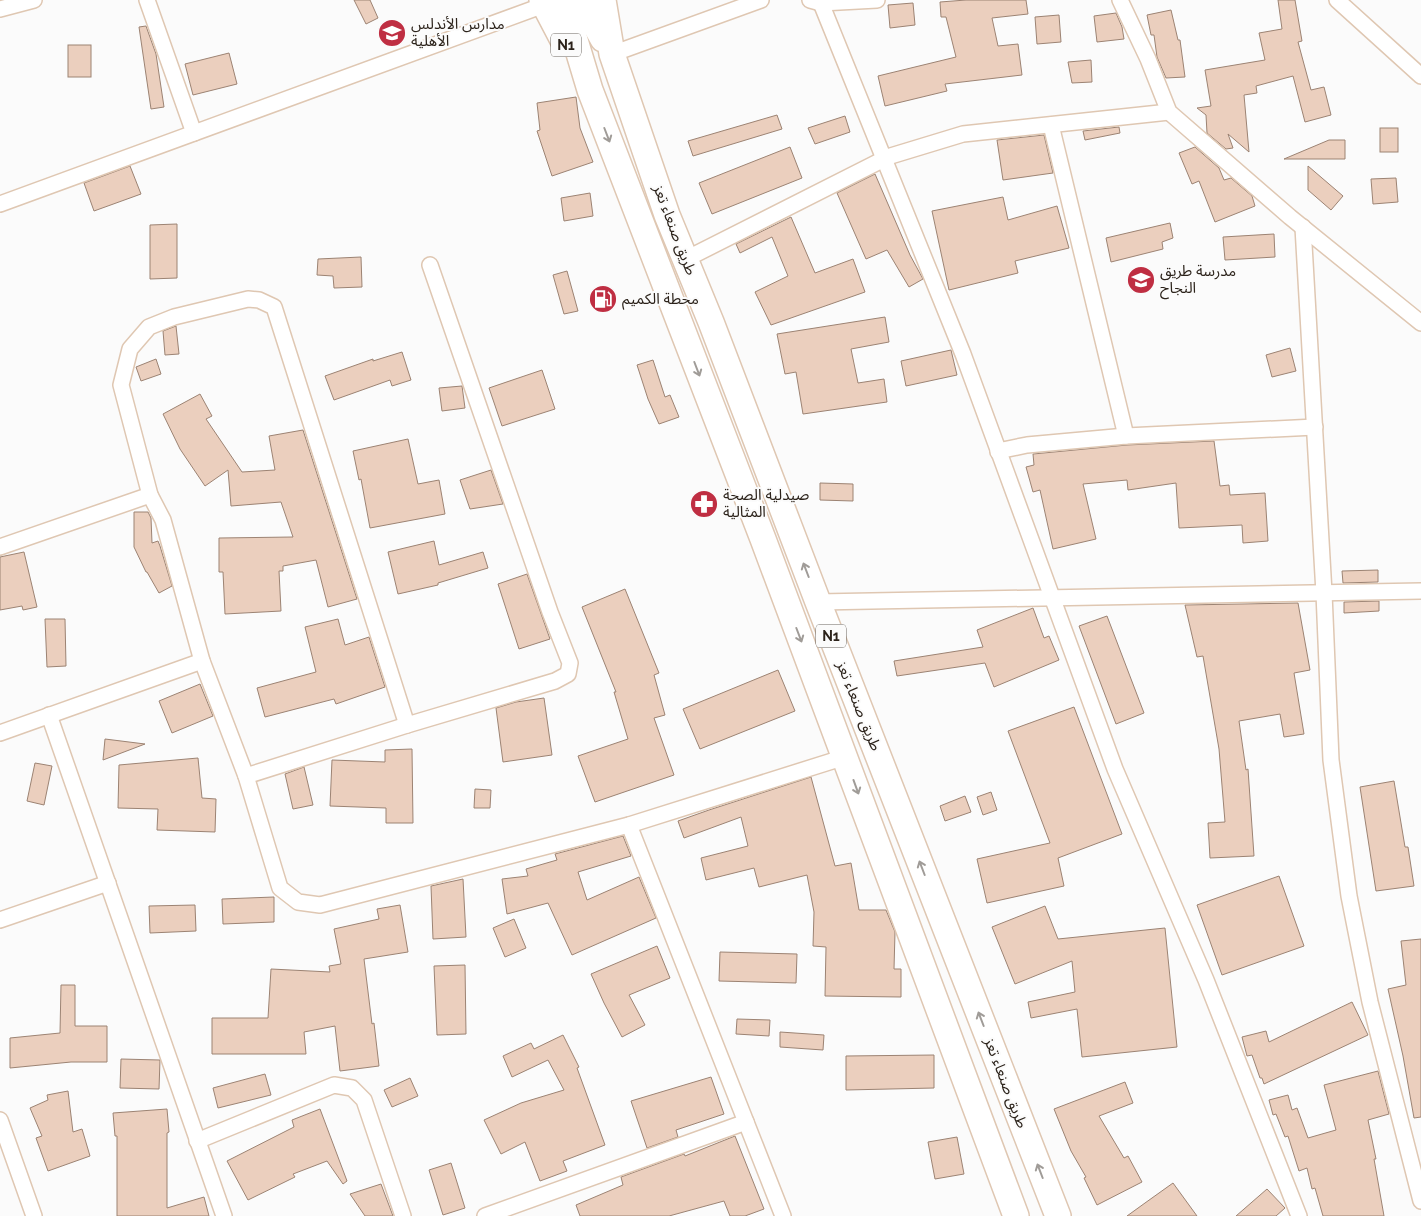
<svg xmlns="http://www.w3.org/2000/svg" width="1421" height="1216" viewBox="0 0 1421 1216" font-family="Raleway,'Noto Sans Arabic',sans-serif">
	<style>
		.building { fill: #ebcfbe; stroke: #9c8373 }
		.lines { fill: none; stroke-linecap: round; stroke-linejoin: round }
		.minor-casing { stroke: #dfc7b2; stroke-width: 18 }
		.trunk-casing { stroke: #dfc7b2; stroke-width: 28 }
		.minor { stroke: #fff; stroke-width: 15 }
		.trunk { stroke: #fff; stroke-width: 25 }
		.oneway { stroke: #a09c98 }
		.labels { text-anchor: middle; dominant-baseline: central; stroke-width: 4; stroke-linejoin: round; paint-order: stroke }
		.shield { fill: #fbfbfb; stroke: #6a645e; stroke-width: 1 }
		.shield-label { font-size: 14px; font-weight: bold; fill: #2c231b }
		.poi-label { font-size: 15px; fill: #2c231b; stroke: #fbfbfb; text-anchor: start }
		.street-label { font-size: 15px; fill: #2c231b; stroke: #fbfbfb }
	</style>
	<rect width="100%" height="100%" fill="#fbfbfb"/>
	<!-- building -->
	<g class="building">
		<path d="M354 0H370L378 18 366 24Z"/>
		<path d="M966 0H1026L1028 14 992 18 998 46 1018 44 1022 75 945 84 947 91 885 106 878 76 956 57 946 17H941L940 2Z"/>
		<path d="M1278 0H1295L1302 41 1298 42 1311 90 1324 87 1331 115 1305 122 1293 76 1256 86 1257 93 1244 95 1249 152 1228 134 1233 148 1226 149 1207 133 1206 115 1197 108 1211 106 1205 70 1265 60 1259 33 1282 29Z"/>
		<path d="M913 3 915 25 890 28 888 5Z"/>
		<path d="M1171 10 1178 40H1180L1185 77 1166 78 1157 57 1154 35H1151L1147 15Z"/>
		<path d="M1116 13 1122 27 1124 39 1097 42 1094 16Z"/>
		<path d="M1059 15 1061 42 1037 44 1035 17Z"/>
		<path d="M146 26 156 54 164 107 151 109 139 27Z"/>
		<rect x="68" y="45" width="23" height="32"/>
		<path d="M229 53 237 84 193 95 185 64Z"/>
		<path d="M1091 60 1092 82 1072 83 1068 62Z"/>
		<path d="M576 97 580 128 593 162 552 176 537 131 540 130 537 103Z"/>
		<path d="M777 115 782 129 693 156 688 141Z"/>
		<path d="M845 116 850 132 815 144 808 128Z"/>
		<path d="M1119 127 1120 133 1085 140 1083 131Z"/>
		<rect x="1380" y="128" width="18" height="24"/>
		<path d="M1044 135 1053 173 1003 180 997 140Z"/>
		<path d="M1329 140H1345V159H1284Z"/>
		<path d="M790 147 802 178 712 214 699 183Z"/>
		<path d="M1195 147 1219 168 1224 180 1231 178 1252 196 1255 206 1215 222 1199 181 1192 184 1179 153Z"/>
		<path d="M130 166 141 194 94 211 84 183Z"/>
		<path d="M1308 166 1343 196 1331 210 1308 190Z"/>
		<path d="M875 174 910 255 923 279 909 287 887 250 866 259 837 193Z"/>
		<path d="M1396 178 1398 202 1373 204 1371 179Z"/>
		<path d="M590 193 593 216 564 221 561 198Z"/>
		<path d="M1003 197 1008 220 1057 206 1069 248 1015 261 1018 273 949 290 932 211Z"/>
		<path d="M791 217 815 273 853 259 865 292 771 325 755 292 788 276 772 237 740 253 736 244Z"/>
		<path d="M1170 223 1173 238 1162 242 1163 249 1111 262 1106 238Z"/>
		<path d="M177 224V278L150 279V225Z"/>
		<path d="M1274 234 1275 257 1225 260 1223 237Z"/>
		<path d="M361 257 362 287 334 288 333 276 317 275 318 259Z"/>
		<path d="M567 271 578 311 564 314 553 275Z"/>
		<path d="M885 317 889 342 851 349 858 383 884 379 887 402 803 414 796 372 785 374 777 334Z"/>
		<path d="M176 326 179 354 165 355 163 331Z"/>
		<path d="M1290 348 1296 371 1272 377 1266 355Z"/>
		<path d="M951 350 957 375 906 386 901 361Z"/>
		<path d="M402 352 411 380 392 386 390 380 334 400 325 376 373 359V361Z"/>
		<path d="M156 359 161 374 141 381 136 367Z"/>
		<path d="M653 360 665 397 670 395 679 417 659 424 648 399 637 365Z"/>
		<path d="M542 370 555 409 502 426 489 388Z"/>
		<path d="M462 386 465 408 442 411 439 388Z"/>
		<path d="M200 394 212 416 206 419 242 472 275 470 269 436 303 430 357 599 328 607 316 560 283 566V571H279L281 611 225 614 223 572H219V538L293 537 281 502 231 506 228 470 205 486 180 449 163 414Z"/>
		<path d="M408 439 418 484 439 480 445 514 370 528 361 479 359 480 353 451Z"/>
		<path d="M1214 441 1220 486 1229 485 1230 495 1265 493 1268 541 1243 543 1242 525 1179 528 1176 483 1128 490 1127 480 1083 484 1096 539 1053 549 1040 490 1033 492 1026 467 1034 465 1033 454 1127 445Z"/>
		<path d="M491 470 503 504 470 509 460 480Z"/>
		<path d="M820 483 853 484V501L820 500Z"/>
		<path d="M134 512H148L151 518 152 543 158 541 160 546 172 586 159 593 147 572H146L134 547Z"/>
		<path d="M434 541 439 565 483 552 488 568 438 583V585L398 594 388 552Z"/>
		<path d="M24 552 37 607 23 610 22 606 0 610V557Z"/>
		<path d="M1378 570V582L1343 583 1342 571Z"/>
		<path d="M527 574 550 639 519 649 498 584Z"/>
		<path d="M625 589 659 673 654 675 665 715 654 718 674 775 595 802 578 756 628 739 614 692H616L582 607Z"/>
		<path d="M1379 601V611L1344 613V602Z"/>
		<path d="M1298 603 1310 670 1294 673 1304 734 1284 737 1280 714 1239 721 1246 770 1248 769 1254 856 1210 858 1208 823 1225 822 1219 749 1203 656 1197 657 1185 605Z"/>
		<path d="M1033 608 1044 638 1049 636 1059 660 994 687 985 663 897 676 894 661 983 647 977 630Z"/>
		<path d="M1107 616 1144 713 1116 724 1079 626Z"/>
		<path d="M45 619H65L66 666 47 667Z"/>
		<path d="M338 619 345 645 369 637 385 687 336 704 334 699 265 717 257 688 316 672 305 627Z"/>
		<path d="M778 670 795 711 700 749 683 709Z"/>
		<path d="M200 684 213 716 172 733 159 701Z"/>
		<path d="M544 698 552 755 503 762 496 708 516 702Z"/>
		<path d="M1074 707 1122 834 1058 858 1064 886 987 903 977 859 1050 843 1008 731Z"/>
		<path d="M105 739 145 744 103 760Z"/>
		<path d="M412 749 413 823H386V808L330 806 332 760 385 762V750Z"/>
		<path d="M198 758 202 798 216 799 215 832 157 830 158 809 118 808 119 765Z"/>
		<path d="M35 763 52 766 44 805 27 801Z"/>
		<path d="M304 767 313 805 293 809 285 774Z"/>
		<path d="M811 777 835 866 851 863 859 910H886L895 932 894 969H901V997L825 996 826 947 813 946 814 912 807 875 759 887 754 868 706 880 701 858 748 846 741 817 684 838 678 821 709 810Z"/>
		<path d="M1394 781 1405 847H1408L1414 886 1376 891 1360 787Z"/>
		<path d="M475 789 491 790 490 808H474Z"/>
		<path d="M991 792 997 810 983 815 977 797Z"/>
		<path d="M965 796 971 812 945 821 940 806Z"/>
		<path d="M623 836 631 856 578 872 587 900 639 877 656 918 572 955 548 903 507 914 502 879 528 876 526 869 557 860 555 854Z"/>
		<path d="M1279 876 1304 946 1222 975 1197 905Z"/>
		<path d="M463 879 466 937 433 939 431 886Z"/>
		<path d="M274 897V922L223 924 222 899Z"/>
		<path d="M195 905 196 931 150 933 149 906Z"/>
		<path d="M400 905 408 952 364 959 372 1024 374 1023 379 1066 340 1071 335 1026 304 1032 306 1054H212V1018H268L271 969 330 972 329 966 341 964 334 929 379 919 377 909Z"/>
		<path d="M1045 906 1058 939 1165 928 1177 1047 1082 1057 1077 1009 1031 1018 1028 1002 1075 992 1072 961 1015 984 992 927Z"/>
		<path d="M514 919 526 948 505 957 493 928Z"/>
		<path d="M1421 939V1117L1414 1118 1403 1056 1388 989 1406 985 1401 941Z"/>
		<path d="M657 946 670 978 629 995 645 1025 622 1037 604 1003 591 974Z"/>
		<path d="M720 952 797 954 796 983 719 981Z"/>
		<path d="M465 965 466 1034 437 1035 434 966Z"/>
		<path d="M61 985H75V1026H107V1062H71L10 1068V1038L60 1033Z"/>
		<path d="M1352 1002 1368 1035 1264 1084 1262 1078H1260L1252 1055 1247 1056 1242 1037 1266 1031 1269 1042Z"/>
		<path d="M737 1019 770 1020 769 1036 736 1034Z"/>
		<path d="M780 1032 824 1035 823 1050 780 1047Z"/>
		<path d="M563 1035 579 1067 577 1068 605 1145 563 1161 567 1171 540 1181 525 1142 501 1154 484 1120 521 1103 564 1090 548 1060 512 1077 503 1056 531 1043 534 1049Z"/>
		<path d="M934 1055V1088L846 1090V1056Z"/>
		<path d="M121 1059 160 1060 159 1089 120 1088Z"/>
		<path d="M1378 1071 1389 1114 1368 1120 1376 1159H1374L1384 1216H1323L1315 1188 1312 1189 1307 1168 1299 1171 1288 1136 1285 1137 1276 1114 1273 1115 1269 1100 1288 1095 1292 1110 1297 1108 1308 1138 1336 1130 1324 1085Z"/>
		<path d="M265 1074 271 1095 218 1108 213 1088Z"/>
		<path d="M711 1077 724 1114 676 1130 678 1137 647 1148 631 1101Z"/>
		<path d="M410 1078 418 1096 392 1107 384 1090Z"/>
		<path d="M1125 1082 1133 1103 1099 1116 1124 1158 1128 1156 1142 1182 1097 1205 1084 1178 1086 1177 1071 1151 1054 1109Z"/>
		<path d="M68 1091 73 1132 82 1129 90 1156 48 1171 36 1138 42 1136 30 1108 48 1100 47 1095Z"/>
		<path d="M167 1109 169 1132 167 1133V1208L204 1197 209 1216H117V1136H115L113 1113Z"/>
		<path d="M320 1109 347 1181 343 1184 327 1161 293 1174 295 1177 248 1200 227 1161 294 1127 292 1120Z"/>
		<path d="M735 1136 764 1209 745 1216H730L724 1201 669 1216H580L576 1205 623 1185 621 1177 684 1154 685 1156Z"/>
		<path d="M957 1137 964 1174 935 1179 928 1142Z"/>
		<path d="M451 1163 465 1208 443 1215 429 1170Z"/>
		<path d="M1173 1183 1197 1216H1127L1145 1203Z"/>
		<path d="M381 1184 393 1216H365L350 1194Z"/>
		<path d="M1267 1189 1285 1208 1276 1216H1236Z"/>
	</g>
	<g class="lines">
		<defs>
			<g id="minor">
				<path d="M147 0 194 133"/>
				<path d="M810 0 821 3 877 0"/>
				<path d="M1120 0 1148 59 1169 112 1290 217 1421 323"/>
				<path d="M1337 0 1421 76"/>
				<path d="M821 3 963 354 1115 769 1206 980 1299 1216"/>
				<path d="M0 9 34 0"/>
				<path d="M612 54 761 0"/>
				<path d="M1051 125 1126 436"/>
				<path d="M0 204 544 5"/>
				<path d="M1303 227 1324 593 1331 760 1349 896 1370 1002 1421 1201"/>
				<path d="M686 259 884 159V158L963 134 1169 112"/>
				<path d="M998 452V451L1027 445 1126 436 1315 427"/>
				<path d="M0 547 150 495"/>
				<path d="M818 602 1421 591"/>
				<path d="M49 715 224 1216"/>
				<path d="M407 725 274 307 259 300 248 299 174 317 149 327 130 349 121 385 150 495 163 520 202 661 246 776 280 888 298 902 320 905 629 825 845 757"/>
				<path d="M0 733 202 661"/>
				<path d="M246 776 407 725 555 681 568 674 570 663 550 612 430 265"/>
				<path d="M629 825 783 1216"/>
				<path d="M0 920 108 883"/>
				<path d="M0 1120 34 1216"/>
				<path d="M197 1141 334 1085 352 1088 364 1100 403 1216"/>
				<path d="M485 1216 746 1122"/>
			</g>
			<g id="trunk">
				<path d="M542 0 564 42"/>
				<path d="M563 0 590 90 763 539 1016 1216"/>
				<path d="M581 0 603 39"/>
				<path d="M603 0 612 54 667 215 711 322 818 602 1058 1216"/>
			</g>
		</defs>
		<!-- minor casing -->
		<use href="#minor" class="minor-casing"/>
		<!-- trunk casing -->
		<use href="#trunk" class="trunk-casing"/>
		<!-- minor -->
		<use href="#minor" class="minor"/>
		<!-- trunk -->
		<use href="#trunk" class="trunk"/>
	</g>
	<!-- one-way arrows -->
	<defs><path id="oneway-shaft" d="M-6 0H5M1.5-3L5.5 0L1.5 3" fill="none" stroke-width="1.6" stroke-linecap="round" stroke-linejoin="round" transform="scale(1.25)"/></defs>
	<g class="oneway">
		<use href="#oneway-shaft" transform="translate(607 135) rotate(69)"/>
		<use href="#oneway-shaft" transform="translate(697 369) rotate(69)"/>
		<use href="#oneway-shaft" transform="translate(806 570) rotate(-111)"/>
		<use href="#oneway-shaft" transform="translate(799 635) rotate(69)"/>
		<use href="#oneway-shaft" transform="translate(856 787) rotate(70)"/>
		<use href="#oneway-shaft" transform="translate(922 868) rotate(-111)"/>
		<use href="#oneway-shaft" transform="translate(981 1019) rotate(-111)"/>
		<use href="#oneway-shaft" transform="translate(1040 1171) rotate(-111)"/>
	</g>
	<!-- icons -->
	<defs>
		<symbol id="school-disc" viewBox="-11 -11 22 22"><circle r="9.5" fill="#bf2e42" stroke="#fbfbfb"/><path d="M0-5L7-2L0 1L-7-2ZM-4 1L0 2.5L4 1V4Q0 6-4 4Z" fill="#fff"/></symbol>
		<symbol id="fuel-disc" viewBox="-11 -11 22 22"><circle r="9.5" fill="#bf2e42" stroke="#fbfbfb"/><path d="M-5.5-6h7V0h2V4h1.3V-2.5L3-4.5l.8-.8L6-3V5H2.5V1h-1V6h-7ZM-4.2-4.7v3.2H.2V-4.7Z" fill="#fff"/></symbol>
		<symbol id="pharmacy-disc" viewBox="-11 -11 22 22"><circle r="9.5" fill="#bf2e42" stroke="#fbfbfb"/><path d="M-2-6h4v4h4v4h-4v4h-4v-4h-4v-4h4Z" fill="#fff"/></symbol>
	</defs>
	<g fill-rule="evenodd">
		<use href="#school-disc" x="376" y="17" width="32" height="32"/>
		<use href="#school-disc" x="1125" y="264" width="32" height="32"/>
		<use href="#fuel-disc" x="587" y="283" width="32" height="32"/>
		<use href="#pharmacy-disc" x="688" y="488" width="32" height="32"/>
	</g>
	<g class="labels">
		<!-- shield labels -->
		<g class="shield">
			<rect x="551" y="33.5" width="30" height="23" rx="4"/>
			<rect x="816" y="624.5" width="30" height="23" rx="4"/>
		</g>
		<g class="shield-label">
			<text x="566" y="45">N1</text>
			<text x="831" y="636">N1</text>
		</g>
		<!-- poi labels -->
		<g class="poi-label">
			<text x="411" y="24">مدارس الأندلس<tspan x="411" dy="17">الأهلية</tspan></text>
			<text x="1160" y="271">مدرسة طريق<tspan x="1160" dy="17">النجاح</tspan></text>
			<text x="622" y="299">محطة الكميم</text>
			<text x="723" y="495">صيدلية الصحة<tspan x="723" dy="17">المثالية</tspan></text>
		</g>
		<!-- street labels -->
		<g class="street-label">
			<text transform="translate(675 230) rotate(69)">طريق صنعاء تعز</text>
			<text transform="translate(859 706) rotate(68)">طريق صنعاء تعز</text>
			<text transform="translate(1006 1083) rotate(69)">طريق صنعاء تعز</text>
		</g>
	</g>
</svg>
